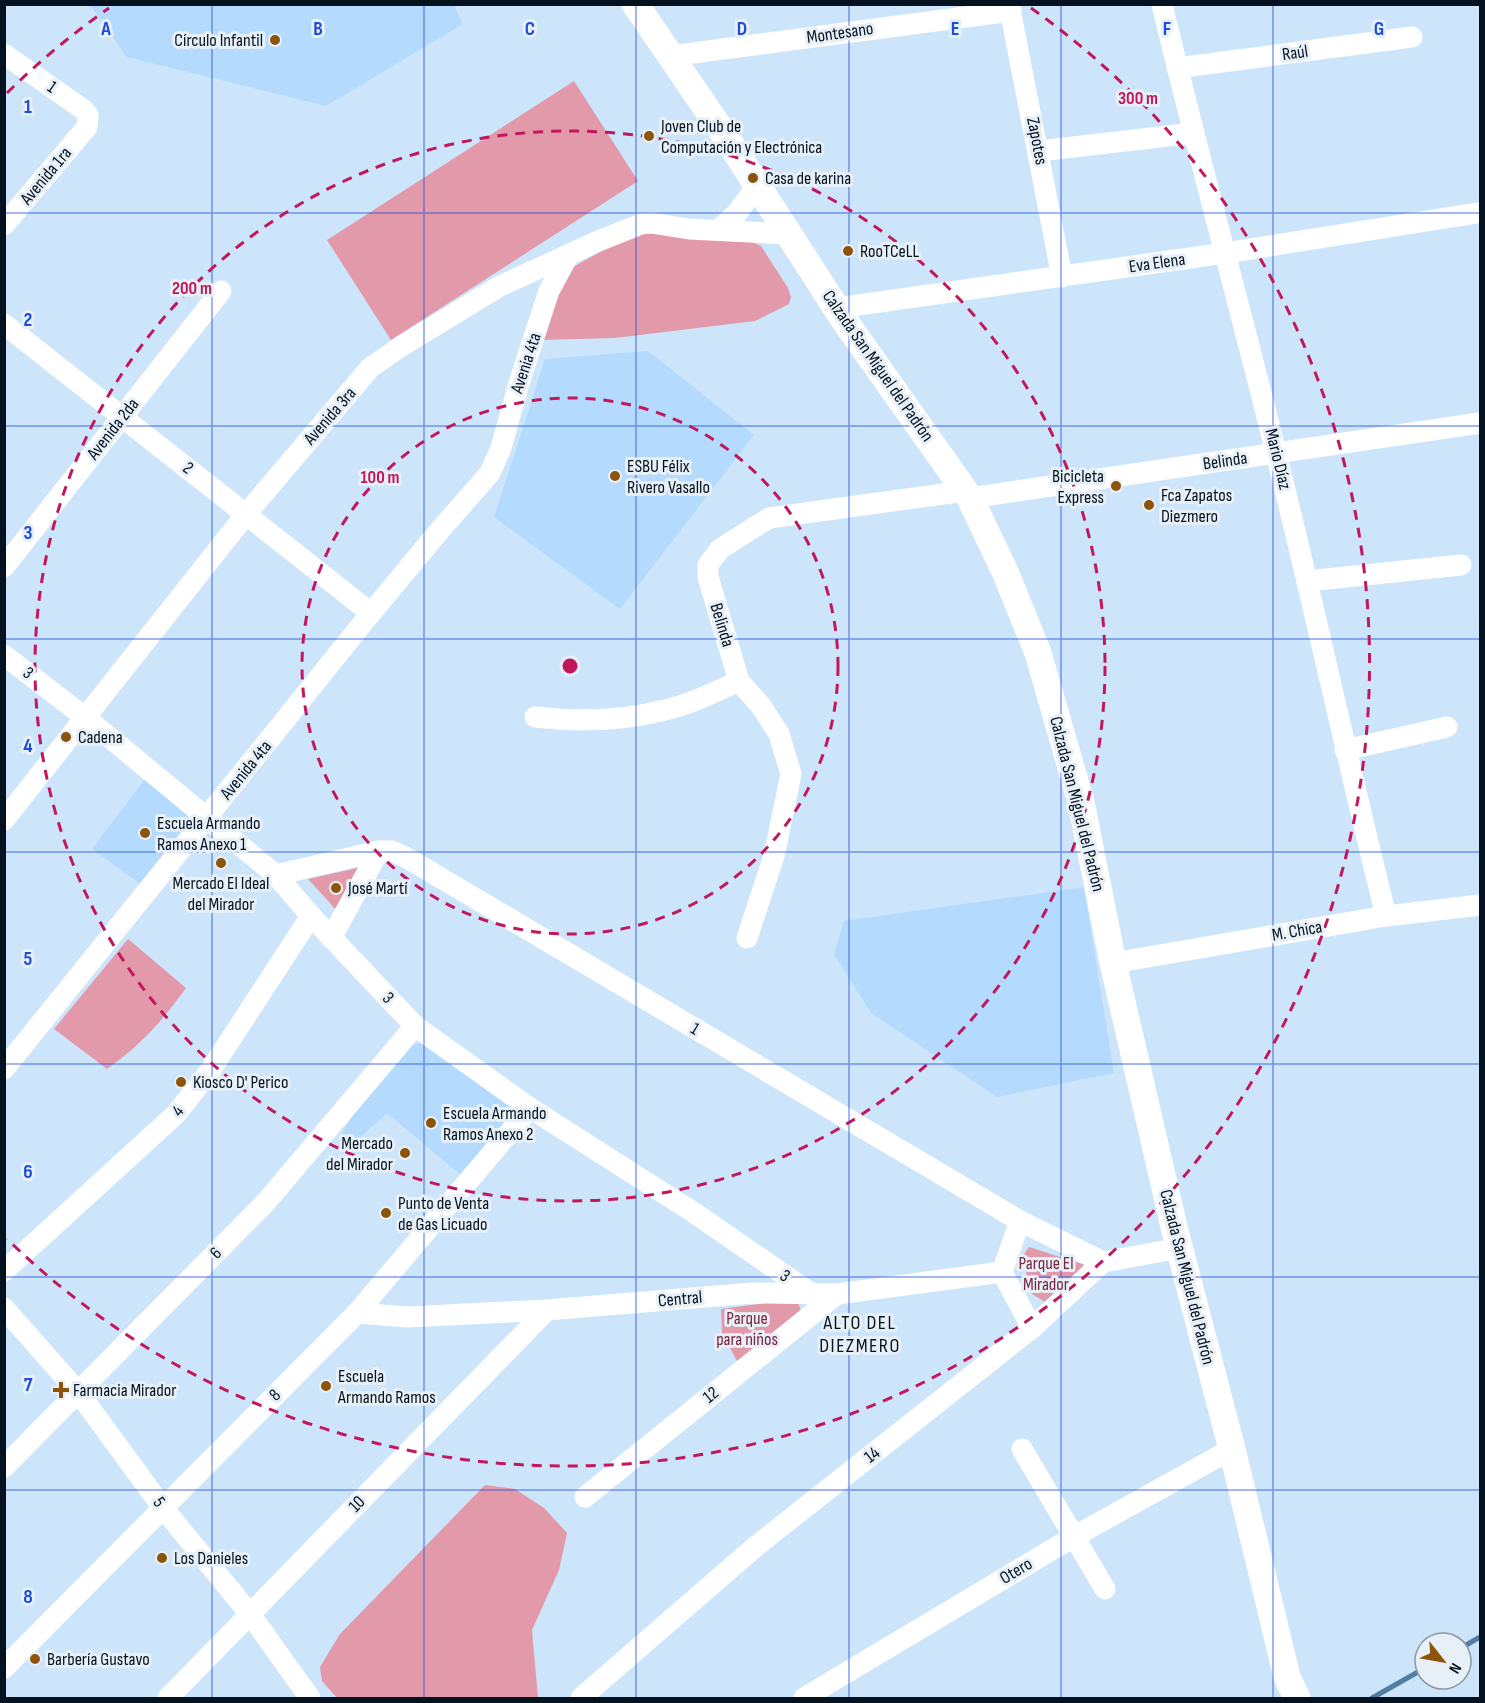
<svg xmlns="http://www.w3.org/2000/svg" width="1485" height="1703" viewBox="0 0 1485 1703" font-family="'Sofia Sans Condensed',sans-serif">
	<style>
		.built { fill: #b4dbfd }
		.green { fill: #e299a9 }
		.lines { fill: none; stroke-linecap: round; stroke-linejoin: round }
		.stream { stroke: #517da3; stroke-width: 5 }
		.minor { stroke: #fff; stroke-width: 21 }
		.major { stroke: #fff; stroke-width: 27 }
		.grid { fill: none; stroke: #1d4ed8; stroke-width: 1.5; stroke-opacity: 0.55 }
		.ring { fill: none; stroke: #c2185b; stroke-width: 3; stroke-dasharray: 10 8 }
		.poi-dot { fill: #8c540a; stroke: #e8f0f7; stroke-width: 2 }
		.labels { text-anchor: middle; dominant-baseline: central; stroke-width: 6; stroke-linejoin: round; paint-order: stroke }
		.street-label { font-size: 18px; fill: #04121f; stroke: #e8f0f7 }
		.poi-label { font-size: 18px; fill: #04121f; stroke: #e8f0f7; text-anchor: start }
		.park-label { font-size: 18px; fill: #7a233f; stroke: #e8f0f7 }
		.neighbourhood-label { font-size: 20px; letter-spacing: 1.5px; fill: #04121f; stroke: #e8f0f7 }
		.grid-label { font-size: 20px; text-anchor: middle; font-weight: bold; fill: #1d4ed8; stroke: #e8f0f7; stroke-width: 6; stroke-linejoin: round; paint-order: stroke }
		.centre { fill: #c2185b; stroke: #e8f0f7; stroke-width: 3 }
		.ring-label { font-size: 18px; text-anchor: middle; font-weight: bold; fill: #c2185b; stroke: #e8f0f7; stroke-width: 6; stroke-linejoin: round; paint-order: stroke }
	</style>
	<rect width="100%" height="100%" fill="#cce5fb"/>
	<!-- built -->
	<g class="built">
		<path d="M90 5H454L463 24 326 106 127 57Z"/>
		<path d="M648 351 754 435 620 609 494 517 545 359Z"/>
		<path d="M146 778 198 817 143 886 92 849Z"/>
		<path d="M1084 887 1114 1073 997 1097 871 1013 834 954 844 921Z"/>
		<path d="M419 1043 426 1045 521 1107 461 1175 387 1113 351 1146 341 1147 338 1143 341 1135 368 1089 410 1047Z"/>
	</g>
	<!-- green -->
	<g class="green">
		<path d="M574 81 638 181 391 340 327 240Z"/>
		<path d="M642 229 737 236 761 246 788 288 791 297 789 304 755 321 615 338 538 340 562 273Z"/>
		<path d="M362 867 339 913 308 879Z"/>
		<path d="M128 939 186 988C160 1023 143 1043 107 1069L54 1029Z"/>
		<path d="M1029 1247 1085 1265 1045 1302 1032 1294 1022 1257Z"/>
		<path d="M797 1299 802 1314 738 1363 722 1333 721 1309Z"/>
		<path d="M485 1485 515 1489 544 1508 567 1533 559 1570 532 1630 538 1698H337L322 1681 320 1667 340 1634Z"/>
	</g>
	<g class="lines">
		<!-- stream -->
		<g class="stream">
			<path d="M1461 1648 1480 1637"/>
			<path d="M1372 1698 1425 1668"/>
		</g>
		<!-- minor -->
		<g class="minor">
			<path d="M1009 4 1062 277"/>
			<path d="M1162 4C1198 156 1240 306 1277 457 1315 610 1348 763 1386 916"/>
			<path d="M4 54 84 110 88 115 87 127 4 225"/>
			<path d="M670 56 1011 11"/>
			<path d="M1177 68 1412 37"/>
			<path d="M1039 151 1194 133"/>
			<path d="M718 230 737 213 757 186"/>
			<path d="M837 308 1225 253 1477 213"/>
			<path d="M4 324 371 613"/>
			<path d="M970 498 1480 423"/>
			<path d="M4 567 221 291"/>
			<path d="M1307 581 1461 565"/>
			<path d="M4 655 86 718 276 875 311 916 415 1026 530 1108 693 1212 809 1292"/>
			<path d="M535 717C579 722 622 721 665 710 691 704 715 692 739 681"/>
			<path d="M1345 750 1447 727"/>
			<path d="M4 820 247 513 370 368 400 347 500 286 596 242 641 224 651 223 689 229 788 234"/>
			<path d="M276 875 379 851H392L407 858 1020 1221 1103 1262"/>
			<path d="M331 938 379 851"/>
			<path d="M747 938 774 856 791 774 779 734 761 706 739 681 708 577V565L720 549 769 518 965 491"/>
			<path d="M1113 963 1386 916 1480 905"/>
			<path d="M4 1069 371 613 440 530 490 473 501 448 519 383 549 291 568 256"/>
			<path d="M1020 1221 1002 1272 1032 1328"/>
			<path d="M4 1271 176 1114 210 1071 311 916"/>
			<path d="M4 1308 78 1392 163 1508 250 1614 310 1698"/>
			<path d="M357 1313 408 1317 547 1310 753 1293 837 1294 1002 1272"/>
			<path d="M1022 1449 1105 1589"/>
			<path d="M4 1467 266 1202 415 1026"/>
			<path d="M585 1497 837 1294"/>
			<path d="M4 1668 357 1313 530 1108"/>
			<path d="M168 1698 547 1310"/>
			<path d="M581 1698 755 1547 1032 1328 1103 1262 1180 1248"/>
			<path d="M804 1698 1075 1536 1232 1449"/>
		</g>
		<!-- major -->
		<path class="major" d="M635 4 730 143 844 320 970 498 1006 574 1038 653 1081 802 1113 963 1175 1231 1232 1449 1287 1677 1297 1698"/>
	</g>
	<!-- grid -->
	<path class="grid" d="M212 4V1698M424 4V1698M636 4V1698M849 4V1698M1061 4V1698M1273 4V1698M4 213H1480M4 426H1480M4 639H1480M4 852H1480M4 1064H1480M4 1277H1480M4 1490H1480"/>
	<!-- distance rings -->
	<g class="ring">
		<circle cx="570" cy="666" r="268"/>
		<circle cx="570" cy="666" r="535"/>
		<path d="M7 93A803 803 0 0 1 109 8M1031 8A803 803 0 1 1 7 1239"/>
	</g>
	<!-- markers -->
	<g class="poi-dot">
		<circle cx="275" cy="40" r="6"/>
		<circle cx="649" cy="136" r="6"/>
		<circle cx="753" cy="178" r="6"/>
		<circle cx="848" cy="251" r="6"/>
		<circle cx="615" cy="476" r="6"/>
		<circle cx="1116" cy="486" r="6"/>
		<circle cx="1149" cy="505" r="6"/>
		<circle cx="66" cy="737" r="6"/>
		<circle cx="145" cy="833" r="6"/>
		<circle cx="221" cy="863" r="6"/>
		<circle cx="336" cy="888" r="6"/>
		<circle cx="181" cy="1082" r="6"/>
		<circle cx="431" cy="1123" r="6"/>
		<circle cx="405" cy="1153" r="6"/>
		<circle cx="386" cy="1213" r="6"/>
		<circle cx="326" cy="1386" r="6"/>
		<path d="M58 1381h6v6h6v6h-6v6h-6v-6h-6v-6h6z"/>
		<circle cx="162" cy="1558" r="6"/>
		<circle cx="35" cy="1659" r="6"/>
	</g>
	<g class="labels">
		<!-- street labels -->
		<g class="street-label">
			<text transform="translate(840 33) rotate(-8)">Montesano</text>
			<text transform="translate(1295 53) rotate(-8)">Raúl</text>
			<text transform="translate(52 87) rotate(35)">1</text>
			<text transform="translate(1037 141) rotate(79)">Zapotes</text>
			<text transform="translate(46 176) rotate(-50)">Avenida 1ra</text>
			<text transform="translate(1157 263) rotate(-8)">Eva Elena</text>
			<text transform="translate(526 363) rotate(-72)">Avenia 4ta</text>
			<text transform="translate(878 366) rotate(55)">Calzada San Miguel del Padrón</text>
			<text transform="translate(330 416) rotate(-49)">Avenida 3ra</text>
			<text transform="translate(113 429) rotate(-52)">Avenida 2da</text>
			<text transform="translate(1278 459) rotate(76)">Mario Díaz</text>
			<text transform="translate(1225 461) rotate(-8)">Belinda</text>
			<text transform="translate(188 468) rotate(37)">2</text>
			<text transform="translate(722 625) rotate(73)">Belinda</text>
			<text transform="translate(28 673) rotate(38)">3</text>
			<text transform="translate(246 770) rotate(-51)">Avenida 4ta</text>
			<text transform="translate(1077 804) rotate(76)">Calzada San Miguel del Padrón</text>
			<text transform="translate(1297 931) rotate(-10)">M. Chica</text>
			<text transform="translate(388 998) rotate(46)">3</text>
			<text transform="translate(695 1029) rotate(31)">1</text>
			<text transform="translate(178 1111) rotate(-48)">4</text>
			<text transform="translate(216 1253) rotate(-45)">6</text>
			<text transform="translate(785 1276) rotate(35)">3</text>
			<text transform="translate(1187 1277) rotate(76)">Calzada San Miguel del Padrón</text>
			<text transform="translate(680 1299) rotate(-5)">Central</text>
			<text transform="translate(275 1395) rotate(-45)">8</text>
			<text transform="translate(711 1395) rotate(-39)">12</text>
			<text transform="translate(872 1455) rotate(-38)">14</text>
			<text transform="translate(159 1502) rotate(53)">5</text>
			<text transform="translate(357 1504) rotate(-46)">10</text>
			<text transform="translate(1016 1571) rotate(-31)">Otero</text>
		</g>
		<!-- poi labels -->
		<g class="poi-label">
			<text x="263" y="40" text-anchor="end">Círculo Infantil</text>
			<text x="661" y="126">Joven Club de<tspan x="661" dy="21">Computación y Electrónica</tspan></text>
			<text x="765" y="178">Casa de karina</text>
			<text x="860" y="251">RooTCeLL</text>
			<text x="627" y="466">ESBU Félix<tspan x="627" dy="21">Rivero Vasallo</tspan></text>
			<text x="1104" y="476" text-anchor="end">Bicicleta<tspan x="1104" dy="21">Express</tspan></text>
			<text x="1161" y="495">Fca Zapatos<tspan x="1161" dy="21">Diezmero</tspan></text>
			<text x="78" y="737">Cadena</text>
			<text x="157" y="823">Escuela Armando<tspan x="157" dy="21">Ramos Anexo 1</tspan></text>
			<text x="221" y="883" text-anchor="middle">Mercado El Ideal<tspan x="221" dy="21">del Mirador</tspan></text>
			<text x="348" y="888">José Martí</text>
			<text x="193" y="1082">Kiosco D' Perico</text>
			<text x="443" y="1113">Escuela Armando<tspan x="443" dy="21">Ramos Anexo 2</tspan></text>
			<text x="393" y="1143" text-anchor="end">Mercado<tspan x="393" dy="21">del Mirador</tspan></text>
			<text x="398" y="1203">Punto de Venta<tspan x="398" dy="21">de Gas Licuado</tspan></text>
			<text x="338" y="1376">Escuela<tspan x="338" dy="21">Armando Ramos</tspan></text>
			<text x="73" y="1390">Farmacia Mirador</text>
			<text x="174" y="1558">Los Danieles</text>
			<text x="47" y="1659">Barbería Gustavo</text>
		</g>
		<!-- park labels -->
		<g class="park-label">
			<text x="1046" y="1263">Parque El<tspan x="1046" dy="21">Mirador</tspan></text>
			<text x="747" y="1318">Parque<tspan x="747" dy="21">para niños</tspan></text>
		</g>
		<!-- neighbourhood labels -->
		<g class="neighbourhood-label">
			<text x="860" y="1323">ALTO DEL<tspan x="860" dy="23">DIEZMERO</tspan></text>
		</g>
	</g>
	<g class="grid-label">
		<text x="106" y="35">A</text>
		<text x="318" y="35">B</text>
		<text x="530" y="35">C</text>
		<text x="742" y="35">D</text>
		<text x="955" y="35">E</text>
		<text x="1167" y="35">F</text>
		<text x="1379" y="35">G</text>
		<text x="28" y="113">1</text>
		<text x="28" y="326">2</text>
		<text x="28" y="539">3</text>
		<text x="28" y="752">4</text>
		<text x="28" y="965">5</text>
		<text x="28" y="1178">6</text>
		<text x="28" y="1391">7</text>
		<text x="28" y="1603">8</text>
	</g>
	<circle cx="570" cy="666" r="9" class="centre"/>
	<g class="ring-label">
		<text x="1138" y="104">300 m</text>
		<text x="192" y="294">200 m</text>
		<text x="380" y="483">100 m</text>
	</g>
	<!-- border -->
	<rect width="1485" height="1703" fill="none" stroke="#04121f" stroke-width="12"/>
	<!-- north arrow -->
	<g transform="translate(1443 1661) rotate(121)"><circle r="28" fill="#e8f0f7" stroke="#8d97a1" stroke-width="1.5"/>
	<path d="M0-4.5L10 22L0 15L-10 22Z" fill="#8c540a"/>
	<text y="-9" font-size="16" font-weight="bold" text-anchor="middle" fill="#04121f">N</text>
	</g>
</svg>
